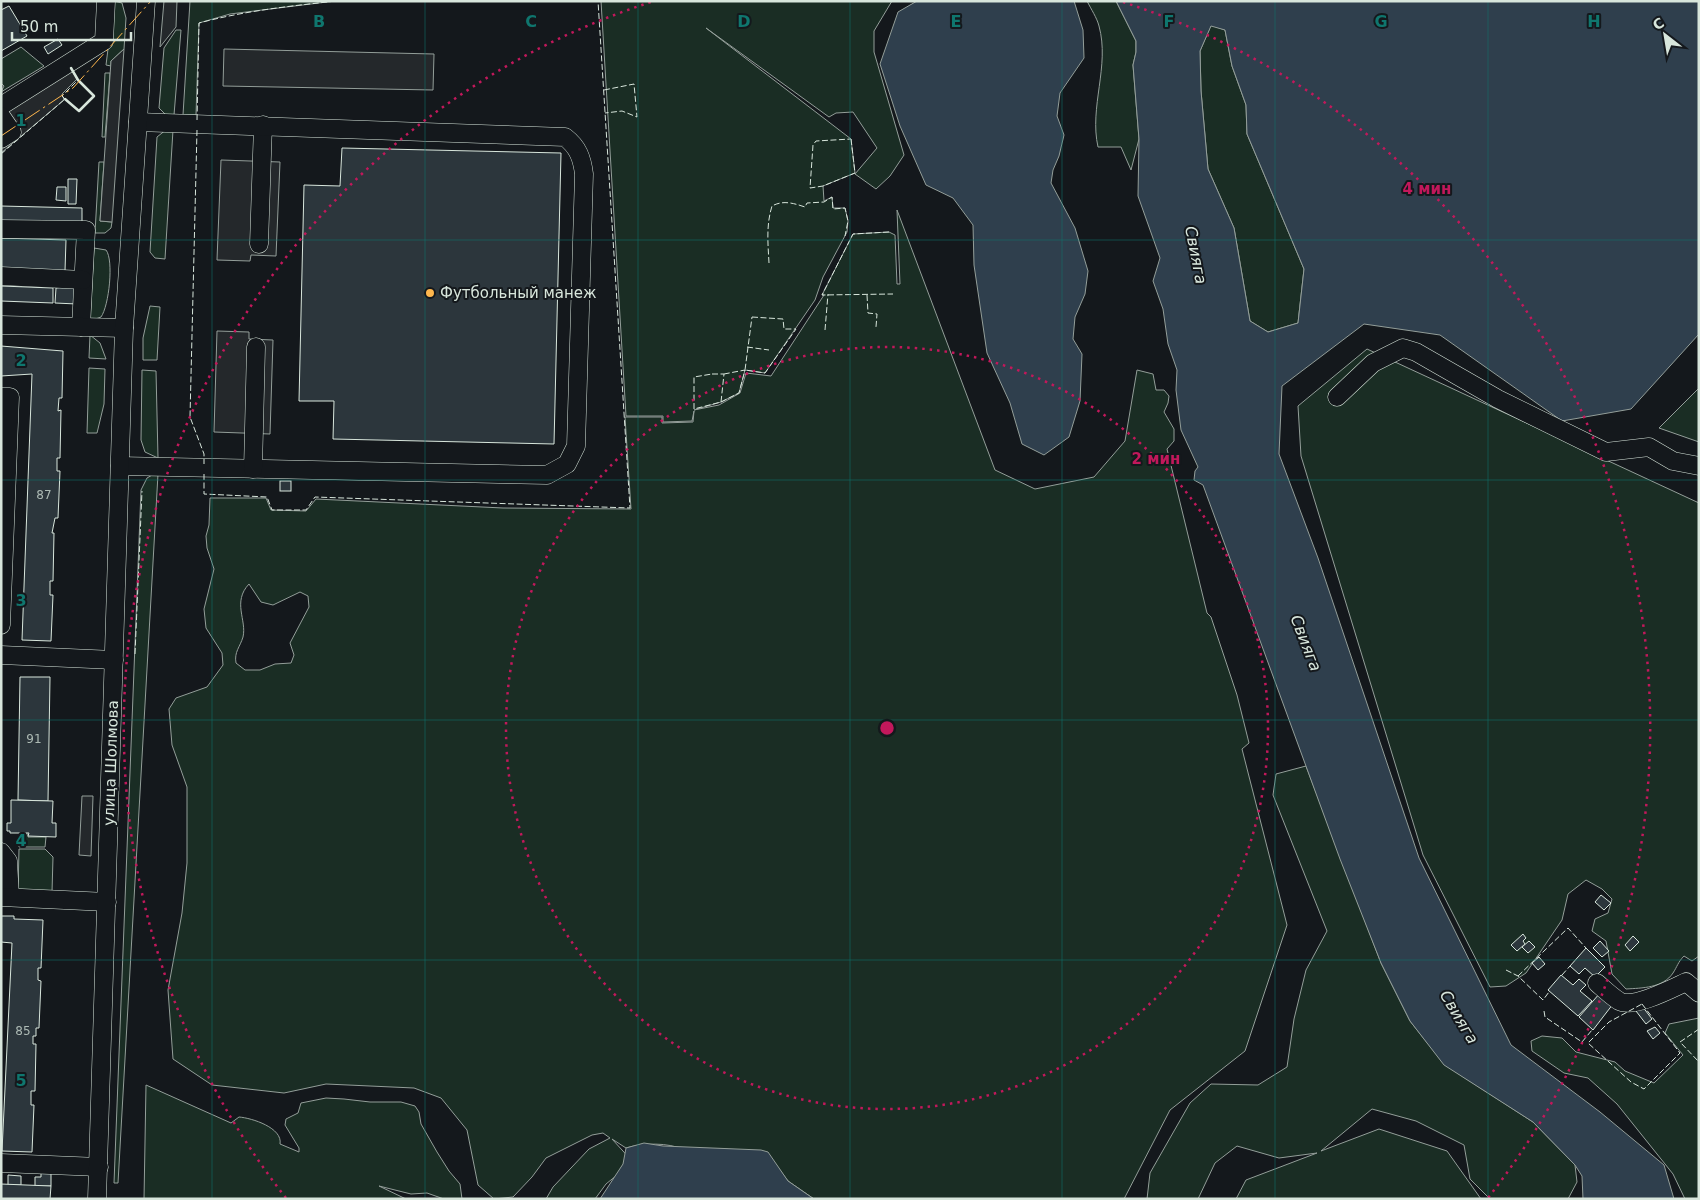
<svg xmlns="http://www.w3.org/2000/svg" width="1700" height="1200" viewBox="0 0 1700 1200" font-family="'DejaVu Sans',sans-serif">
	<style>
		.green { fill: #1a2d24; stroke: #939e99; fill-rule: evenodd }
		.parking { fill: #24282b; stroke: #939e99 }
		.water { fill: #2f3f4d; stroke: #939e99; fill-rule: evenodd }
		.building { fill: #2c363c; stroke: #d8e6dc }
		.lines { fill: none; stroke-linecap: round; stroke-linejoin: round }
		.minor-casing { stroke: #d8e6dc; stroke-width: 19 }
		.minor { stroke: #14181c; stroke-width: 18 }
		.fence { stroke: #d8e6dc; stroke-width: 1; stroke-dasharray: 6 2.5; stroke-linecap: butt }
		.wall { stroke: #d8e6dc; stroke-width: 2.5 }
		.power { stroke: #ffb74d; stroke-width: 1; stroke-dasharray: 18 4 2.5 4; stroke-linecap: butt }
		.grid { fill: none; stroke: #0f766e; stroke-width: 1; stroke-opacity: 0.55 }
		.ring { fill: none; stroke: #c2185b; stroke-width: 2.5; stroke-dasharray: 2.5 5 }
		.poi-dot { fill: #ffb74d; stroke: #14181c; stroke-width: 2 }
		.labels { text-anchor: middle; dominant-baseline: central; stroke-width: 4; stroke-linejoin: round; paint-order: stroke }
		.number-label { font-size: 12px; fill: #adbab4 }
		.poi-label { font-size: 15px; fill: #d8e6dc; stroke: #14181c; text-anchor: start }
		.street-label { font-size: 15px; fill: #d8e6dc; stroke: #14181c }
		.water-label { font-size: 16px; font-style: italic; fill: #d8e6dc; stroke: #14181c }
		.grid-label { font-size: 16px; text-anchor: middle; font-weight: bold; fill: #0f766e; stroke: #14181c; stroke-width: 4; stroke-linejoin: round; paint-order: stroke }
		.centre { fill: #c2185b; stroke: #14181c; stroke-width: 2.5 }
		.ring-label { font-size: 15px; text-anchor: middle; font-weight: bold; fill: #c2185b; stroke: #14181c; stroke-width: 4; stroke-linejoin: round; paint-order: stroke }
	</style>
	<rect width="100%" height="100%" fill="#14181c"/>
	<!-- green -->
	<g class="green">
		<path d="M114 1 122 3 126 18 124 49 111 61V66L106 65Z"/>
		<path d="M190 1H335L230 14 199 23 196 115H183Z"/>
		<path d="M601 1H892L874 31V52L904 155 890 176 876 189 855 174 877 148 853 112 836 113 829 117 706 28 851 139 855 173 823 186 824 201 832 197 833 208H845L848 221 847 232 823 277 815 300 765 373 745 370 739 393 721 402 694 410 719 405 740 393 746 373 771 376 824 295H822L853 234 889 232 895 235 897 284H900L897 210 995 470 1035 489 1094 477 1125 441 1137 370 1153 374 1156 390H1164L1169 396 1168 403 1164 412 1174 429V441L1167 449 1207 613 1211 617 1237 695 1249 743 1242 749 1287 925 1245 1051 1170 1110 1124 1199H814L788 1181 779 1169 727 1149 684 1150C669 1142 642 1143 626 1148L612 1139 633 1162 606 1184 595 1199H546L553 1187 589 1149 610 1138 603 1133 592 1135 546 1158 532 1177 513 1197 494 1199 478 1185 467 1130 441 1098 414 1088 326 1084 284 1093 212 1085 173 1059 168 990 182 913 187 863V787L172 745 169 709 176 698 207 687 223 665 222 653 206 628 204 609 214 569 207 548 206 536 209 525 210 498H266L271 510 306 511 316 499 503 508 631 509 625 417H662V423L693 422 694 411 692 421 663 422V416H626ZM249 584 261 602 273 605 300 592 308 596 309 607 290 643 294 655 291 663 275 664 260 670H245L236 663C234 652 240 647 243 637 247 620 232 602 249 584Z"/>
		<path d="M1087 1H1116L1136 41V52L1133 65 1139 139 1131 170 1121 147H1098C1089 107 1110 66 1099 26 1097 18 1091 9 1087 1Z"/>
		<path d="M1211 25 1225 30 1232 66 1246 105 1247 134 1304 269 1298 323 1268 332 1250 321 1234 228 1208 169 1201 91 1200 51Z"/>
		<path d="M176 30H181L174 115H166L159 108 164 48Z"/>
		<path d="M21 47 44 66 1 92 4 86 1 83V59Z"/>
		<path d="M105 73H110L105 137H102Z"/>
		<path d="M167 129 173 130 165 259 155 258 150 252 157 137Z"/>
		<path d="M99 162H104L100 221 112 222 111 228 105 233H95Z"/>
		<path d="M94 248 106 250C114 260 109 306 101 317L90 321Z"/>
		<path d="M150 306 160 307 157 360H143V338Z"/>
		<path d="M90 335 100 343 106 359 89 358Z"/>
		<path d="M1367 349 1699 503V956L1692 961 1684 956C1678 962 1677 967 1673 973 1663 988 1642 988 1626 989L1612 974 1606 941 1592 931 1595 919 1608 913 1612 899 1602 889 1586 880 1568 894 1562 920 1526 973 1506 986 1490 987 1423 855 1301 456 1298 406Z"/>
		<path d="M89 368 105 369 104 404 97 433H87Z"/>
		<path d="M142 370 156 371 158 458 145 452 141 440Z"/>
		<path d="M1699 388V442L1659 428Z"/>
		<path d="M154 474H158L118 1183H114L141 490 147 478Z"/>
		<path d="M1306 766 1381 963 1410 1021 1445 1065 1533 1122 1575 1165 1577 1182 1568 1199H1490L1470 1179 1464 1145 1416 1121 1372 1109 1321 1151 1379 1129 1447 1151 1481 1199H1236L1246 1180 1317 1153 1279 1158 1237 1146 1215 1163 1198 1199H1147L1150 1173 1190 1103 1211 1084 1258 1085 1287 1067 1294 1019 1306 970 1327 931 1273 795 1276 774Z"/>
		<path d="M20 833 28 834V837H46L45 847H19Z"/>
		<path d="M19 849H45L53 857 52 892 18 891Z"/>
		<path d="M1699 1018V1199H1685L1673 1174 1617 1104 1588 1078 1564 1073 1532 1051 1531 1041 1542 1036 1562 1038 1576 1052 1615 1062 1625 1071 1654 1083 1683 1055 1665 1033 1669 1024Z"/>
		<path d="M146 1085 231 1123 239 1117C252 1118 283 1128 280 1144L299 1152V1148L285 1125 286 1119 298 1113 301 1103 326 1098 344 1099 370 1102H401L415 1106 419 1112 421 1124 437 1152 449 1171 460 1184 462 1199H444L427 1193 411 1194 379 1186 406 1199H144Z"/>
	</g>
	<!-- parking -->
	<g class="parking">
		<path d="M164 1H177L176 27 160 47Z"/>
		<path d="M124 49 112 222 100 221 111 61Z"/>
		<path d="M224 49 434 54 433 90 223 86Z"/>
		<path d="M70 68 77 79 62 94 64 100 1 153V111Z"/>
		<path d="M221 160 280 162 276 256 251 255 250 261 217 260Z"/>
		<path d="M217 331 249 332V339L273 340 270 434 214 432Z"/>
		<path d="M82 796H93L91 856 79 855Z"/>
	</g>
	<!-- water -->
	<g class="water">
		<path d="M917 1H1074L1083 30 1084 58 1060 93 1057 116 1064 135 1059 156 1053 170 1051 183 1075 228 1088 271 1085 294 1075 317 1073 339 1082 354 1080 401 1069 437 1044 455 1022 444 1010 403 987 353 974 265 973 225 953 198 926 185 900 126 880 64 898 12Z"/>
		<path d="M1116 1H1699V334L1631 409 1562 421 1440 335 1364 324 1282 386 1279 454 1318 558 1419 858 1511 1045 1600 1112 1664 1165 1674 1199H1583L1582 1176 1575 1165 1533 1122 1444 1065 1410 1021 1381 963 1340 859 1203 485 1194 480 1195 471 1198 467 1181 430 1176 390 1177 370 1168 344 1163 309 1153 281 1160 258 1138 196 1139 139 1133 65 1136 52V41ZM1211 26 1225 30 1232 66 1246 105 1247 134 1304 269 1298 323 1268 332 1250 321 1234 228 1208 169 1201 91 1200 51Z"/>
		<path d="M644 1143 663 1146 761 1150 768 1152 788 1181 814 1199H600L623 1164 626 1148Z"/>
	</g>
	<!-- building -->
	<g class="building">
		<path d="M9 6 27 36 1 51V10Z"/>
		<path d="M58 39 62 45 48 54 44 47Z"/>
		<path d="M342 148 561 153 554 444 333 439 334 401H299L304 185 340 186Z"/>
		<path d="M68 179H77L76 204H68Z"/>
		<path d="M57 187H66V201L56 200Z"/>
		<path d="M1 206 82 208V223L1 222Z"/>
		<path d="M1 238 66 240 65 271 1 269Z"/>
		<path d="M1 286 53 288V303L1 301Z"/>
		<path d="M63 287 77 288V304L55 303 56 288Z"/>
		<path d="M1 346 63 351 62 398H59L58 411 61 410 60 458H57V471H60L58 518H55L52 533H54L53 581H50V595H53L51 641 22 640 32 374 1 376Z"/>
		<rect x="280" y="481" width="11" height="10"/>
		<path d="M20 677H50L48 801 18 800Z"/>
		<path d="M11 800 53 801 52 823H56V837L28 836 29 833H10V831H7V823H11Z"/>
		<path d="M1601 895 1611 903 1604 910 1595 902Z"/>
		<path d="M1 916H14V919L43 920 41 968H38V980L41 981 39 1028H36V1036H33V1044H36L35 1091H31V1105H34L32 1152 2 1151 12 943 1 942Z"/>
		<path d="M1523 934 1526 938 1523 941 1525 944 1517 951 1511 945Z"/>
		<path d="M1633 936 1639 942 1630 951 1625 945Z"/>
		<path d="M1529 941 1535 947 1528 953 1522 947Z"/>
		<path d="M1600 941 1609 951 1602 957 1593 948Z"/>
		<path d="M1586 948 1605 967 1595 977 1585 968 1579 974 1570 966Z"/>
		<path d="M1539 957 1545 964 1538 970 1532 963Z"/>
		<path d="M1561 975 1573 985 1579 979 1586 985 1580 991 1592 1001 1578 1016 1548 990Z"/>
		<path d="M1600 993 1613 1004 1593 1030 1579 1017Z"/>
		<path d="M1642 1006 1652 1019 1646 1024 1636 1011Z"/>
		<path d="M1655 1027 1660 1033 1653 1039 1647 1031Z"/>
		<path d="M41 1173H51V1186H35V1177H41Z"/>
		<path d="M8 1175 21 1176V1185H8Z"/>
		<path d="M1 1184 51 1186 50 1199H1Z"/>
	</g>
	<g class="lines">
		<defs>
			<g id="minor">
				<path d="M1 106 104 41 106 1"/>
				<path d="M1 116 12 132 1 139"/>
				<path d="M1 229 86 230 81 327"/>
				<path d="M259 244 263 125"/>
				<path d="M1 276 83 280"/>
				<path d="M1 325 124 328"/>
				<path d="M1 397H10L1 625"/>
				<path d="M1337 397 1373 363 1403 348 1416 352 1498 399 1606 452 1649 447 1673 461 1699 466"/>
				<path d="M120 466 547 475 567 464 576 446 584 174C582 158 578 147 565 137L138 122"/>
				<path d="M253 469 256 347"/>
				<path d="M1 655 114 660"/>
				<path d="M1 852 8 861 10 897"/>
				<path d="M1 897 107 902"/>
				<path d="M1597 983C1604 989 1611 996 1619 1001 1633 1009 1671 989 1686 982L1699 993"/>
				<path d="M1 1163 99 1167"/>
				<path d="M97 1199 124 328 146 1"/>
			</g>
		</defs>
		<!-- minor casing -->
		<use href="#minor" class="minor-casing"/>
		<!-- minor -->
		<use href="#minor" class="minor"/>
		<!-- fence -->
		<g class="fence">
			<path d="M604 90 634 84 637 117 622 111 605 113"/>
			<path d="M197 120 199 23C244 11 290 6 336 1"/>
			<path d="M197 130 190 417 204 454V464"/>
			<path d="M851 139 855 173 823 186 810 188 813 145 816 141Z"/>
			<path d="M1 154 65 99 62 96 78 80"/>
			<path d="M889 232 853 234 822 295 893 294"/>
			<path d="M769 263C768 244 766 225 772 206 783 200 793 203 805 207L807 203 824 202 832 197 833 209 845 208 848 221 845 236"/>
			<path d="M867 295 868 313 877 314 876 327"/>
			<path d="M752 317 783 319 784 329H796L765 373 745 370Z"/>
			<path d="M825 330 828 294"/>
			<path d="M747 347 769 350"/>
			<path d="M712 374H724L721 402 694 409V377Z"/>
			<path d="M721 402 739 393 745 370 724 374"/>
			<path d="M204 474V494L267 497 272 510H306L315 497 630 508 598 1"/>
			<path d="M135 654 142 491"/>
			<path d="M1506 970 1518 976 1543 1000 1549 992"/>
			<path d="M1562 975 1570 966"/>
			<path d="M1518 976 1568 928 1586 948"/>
			<path d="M1642 1004 1680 1053 1644 1089 1631 1082 1588 1043 1609 1022Z"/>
			<path d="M1544 1011 1545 1017 1582 1042 1592 1030"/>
			<path d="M1699 1029 1680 1042 1699 1062"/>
		</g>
		<!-- wall -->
		<path class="wall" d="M65 99 79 111 94 96 78 80 71 68"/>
		<!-- power -->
		<path class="power" d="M1 136 73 88 151 1"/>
	</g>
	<!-- grid -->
	<path class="grid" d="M212 1V1199M425 1V1199M638 1V1199M850 1V1199M1062 1V1199M1275 1V1199M1488 1V1199M1 240H1699M1 480H1699M1 720H1699M1 960H1699"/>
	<!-- distance rings -->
	<g class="ring">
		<circle cx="887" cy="728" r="381"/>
		<path d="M286 1198A763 763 0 0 1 651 2M1123 2A763 763 0 0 1 1488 1198"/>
	</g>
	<!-- markers -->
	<circle class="poi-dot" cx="430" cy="293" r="5"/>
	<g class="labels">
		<!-- number labels -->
		<g class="number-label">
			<text x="44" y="495">87</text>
			<text x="34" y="739">91</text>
			<text x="23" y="1031">85</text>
		</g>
		<!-- poi labels -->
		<g class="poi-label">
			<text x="440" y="293">Футбольный манеж</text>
		</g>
		<!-- street labels -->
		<g class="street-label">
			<text transform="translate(111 763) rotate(-88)">улица Шолмова</text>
		</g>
		<!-- water labels -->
		<g class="water-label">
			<text transform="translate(1196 255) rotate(79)">Свияга</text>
			<text transform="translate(1306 643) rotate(69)">Свияга</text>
			<text transform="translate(1459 1017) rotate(59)">Свияга</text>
		</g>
	</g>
	<g class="grid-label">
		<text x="319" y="27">B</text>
		<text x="531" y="27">C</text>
		<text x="744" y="27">D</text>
		<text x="956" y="27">E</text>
		<text x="1169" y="27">F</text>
		<text x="1381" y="27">G</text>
		<text x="1594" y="27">H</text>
		<text x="21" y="126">1</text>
		<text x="21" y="366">2</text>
		<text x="21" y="606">3</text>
		<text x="21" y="846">4</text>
		<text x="21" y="1086">5</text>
	</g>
	<circle cx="887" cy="728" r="8" class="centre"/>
	<g class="ring-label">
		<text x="1427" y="194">4 мин</text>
		<text x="1156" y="464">2 мин</text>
	</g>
	<!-- border -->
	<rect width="1700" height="1200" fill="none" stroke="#d8e6dc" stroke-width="5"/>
	<!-- north arrow -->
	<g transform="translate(1665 35) rotate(329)" stroke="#14181c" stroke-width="4" paint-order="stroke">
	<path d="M0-4L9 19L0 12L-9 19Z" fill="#d8e6dc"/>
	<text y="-8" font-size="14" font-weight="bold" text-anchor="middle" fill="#d8e6dc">С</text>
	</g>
	<!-- scale -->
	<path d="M12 32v8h119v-8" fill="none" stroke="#d8e6dc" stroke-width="2.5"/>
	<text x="20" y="32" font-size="15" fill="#d8e6dc" stroke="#14181c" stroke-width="4" paint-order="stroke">50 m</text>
</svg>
